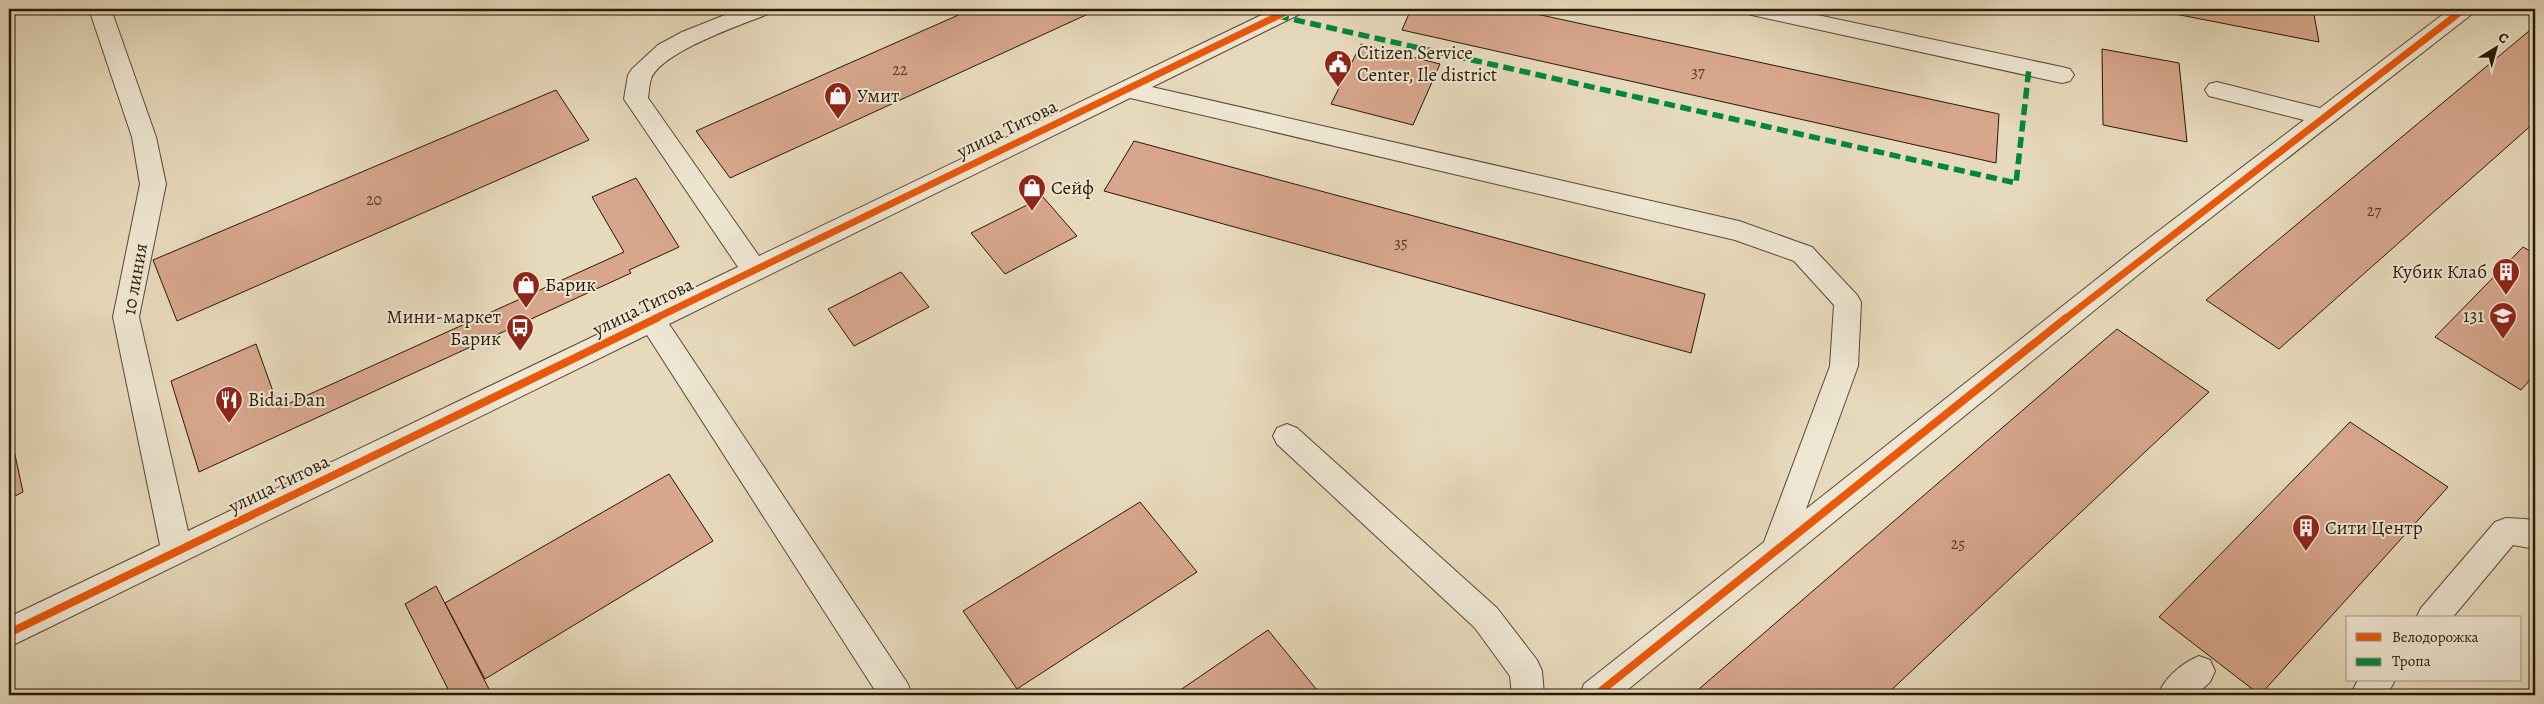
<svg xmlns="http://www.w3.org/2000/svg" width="2544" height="704" viewBox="0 0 2544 704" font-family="Alegreya,serif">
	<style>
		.building { fill: #d7a68d; stroke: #271906 }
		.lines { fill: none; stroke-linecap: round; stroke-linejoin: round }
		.minor-casing { stroke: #574934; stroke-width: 2 }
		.minor { fill: #efe7d3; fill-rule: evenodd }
		.quiet { stroke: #00873e; stroke-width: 5.5; stroke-dasharray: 11 5.5; stroke-linecap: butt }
		.cycleway-far1-casing { stroke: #efe7d3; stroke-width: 9 }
		.cycleway-casing { stroke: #efe7d3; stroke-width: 11 }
		.cycleway-far1 { stroke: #e8590c; stroke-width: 7 }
		.cycleway { stroke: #e8590c; stroke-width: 8 }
		.labels { text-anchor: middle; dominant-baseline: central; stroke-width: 4; stroke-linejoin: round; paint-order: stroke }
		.number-label { font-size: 16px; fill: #533c28 }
		.poi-label { font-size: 19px; fill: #271906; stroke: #efe7d3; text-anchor: start }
		.street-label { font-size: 19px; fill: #271906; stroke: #efe7d3 }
	</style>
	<rect width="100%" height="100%" fill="#e7dabc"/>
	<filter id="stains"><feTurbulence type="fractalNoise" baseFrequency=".004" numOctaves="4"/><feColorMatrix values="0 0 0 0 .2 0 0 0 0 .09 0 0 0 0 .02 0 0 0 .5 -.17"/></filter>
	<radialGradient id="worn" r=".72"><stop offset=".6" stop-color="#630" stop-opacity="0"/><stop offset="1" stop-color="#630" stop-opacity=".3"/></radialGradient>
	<!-- building -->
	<g class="building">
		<path d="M972 9H1099L730 178 696 131Z"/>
		<path d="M1411 9H1513L1999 114 1996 163 1402 30Z"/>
		<path d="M2149 9H2313L2319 42Z"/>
		<path d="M2535 26V122L2279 349 2206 300Z"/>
		<path d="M1361 44 1440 64 1413 125 1331 104Z"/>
		<path d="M2102 49 2179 63 2187 142 2103 125Z"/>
		<path d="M556 90 589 140 177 321 153 260Z"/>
		<path d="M1134 141 1705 294 1691 353 1104 191Z"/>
		<path d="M636 178 679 247 629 270 631 273 199 472 171 381 256 344 279 408 624 252 592 197Z"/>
		<path d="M1043 197 1077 236 1005 274 971 233Z"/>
		<path d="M2523 247 2535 254V374L2521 390 2435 337Z"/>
		<path d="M901 272 929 307 854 346 828 309Z"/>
		<path d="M2117 329 2209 392 1886 695H1692Z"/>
		<path d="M2350 422 2448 487 2260 695 2159 617Z"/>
		<path d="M9 427 23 492 9 499Z"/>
		<path d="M669 474 713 541 485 679 445 603Z"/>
		<path d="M1140 502 1197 572 1017 689 963 611Z"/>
		<path d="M436 586 489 689 478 695H451L405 604Z"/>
		<path d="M1268 630 1321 695H1173Z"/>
	</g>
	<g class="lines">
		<defs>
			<g id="minor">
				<path d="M89 9H111L156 137 166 184 139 317 188 531 738 267 624 99 628 75 632 69 658 45 682 32 740 9H771L768 14C741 25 661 52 651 79 649 85 649 92 648 98L759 256 1274 9H1303L1300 14 1152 87 1739 221 1812 247 1857 295 1861 302 1858 366 1806 509 2131 252 2304 120 2209 96 2205 90 2209 84 2217 82 2320 108 2450 9H2475L2472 14 2149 266 1621 695H1580L1584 684 1764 542 1830 366 1834 305 1794 261 1735 240 1130 98 669 324 908 684 912 695H878L647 335 9 647V617L160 545 113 317 140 184 132 137Z"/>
				<path d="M1745 9H1789L2062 67 2070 69 2074 75 2070 81 2062 83 1756 16 1748 14Z"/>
				<path d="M1287 424 1297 428 1497 608 1537 660 1542 671 1544 695H1512L1510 676 1475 628 1277 444 1273 436 1277 428Z"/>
				<path d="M2506 518 2526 519 2535 522V549L2513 545 2452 618H2416L2421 608 2495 522Z"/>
				<path d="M2199 656 2210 660 2215 671 2210 682 2196 695H2158C2164 678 2182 663 2199 656Z"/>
				<path d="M2358 680H2395L2387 695H2350Z"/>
			</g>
		</defs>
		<!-- minor casing -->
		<use href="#minor" class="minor-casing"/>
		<!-- minor -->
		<use href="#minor" class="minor"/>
		<!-- quiet -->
		<path class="quiet" d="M1278 16 2016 183 2029 68"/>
		<defs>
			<g id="cycleway-far1">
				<path d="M654 319 1292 9"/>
				<path d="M2065 319 2464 9"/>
			</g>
			<g id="cycleway">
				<path d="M9 633 657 318"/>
				<path d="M1596 695 2066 318"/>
			</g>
		</defs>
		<!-- cycleway-far1 casing -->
		<use href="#cycleway-far1" class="cycleway-far1-casing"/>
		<!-- cycleway casing -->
		<use href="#cycleway" class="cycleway-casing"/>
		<!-- cycleway-far1 -->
		<use href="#cycleway-far1" class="cycleway-far1"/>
		<!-- cycleway -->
		<use href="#cycleway" class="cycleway"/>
	</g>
	<!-- icons -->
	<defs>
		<symbol id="civic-pin" viewBox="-11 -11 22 30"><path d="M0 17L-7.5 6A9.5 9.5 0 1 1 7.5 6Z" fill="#8f2418" stroke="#efe7d3"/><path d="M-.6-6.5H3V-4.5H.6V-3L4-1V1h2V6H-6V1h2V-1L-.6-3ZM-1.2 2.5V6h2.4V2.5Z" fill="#fff"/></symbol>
		<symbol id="shop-pin" viewBox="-11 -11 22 30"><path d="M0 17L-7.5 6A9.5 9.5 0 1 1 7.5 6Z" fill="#8f2418" stroke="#efe7d3"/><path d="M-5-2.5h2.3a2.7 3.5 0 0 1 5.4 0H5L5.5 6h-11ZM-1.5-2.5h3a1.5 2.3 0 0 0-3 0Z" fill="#fff"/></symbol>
		<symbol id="building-pin" viewBox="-11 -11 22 30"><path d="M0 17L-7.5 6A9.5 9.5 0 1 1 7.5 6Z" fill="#8f2418" stroke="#efe7d3"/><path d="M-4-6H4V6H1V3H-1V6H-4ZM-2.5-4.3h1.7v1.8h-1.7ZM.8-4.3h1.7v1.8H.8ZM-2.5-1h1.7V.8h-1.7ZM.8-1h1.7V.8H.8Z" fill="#fff"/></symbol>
		<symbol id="school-pin" viewBox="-11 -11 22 30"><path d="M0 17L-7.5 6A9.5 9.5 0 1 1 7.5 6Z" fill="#8f2418" stroke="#efe7d3"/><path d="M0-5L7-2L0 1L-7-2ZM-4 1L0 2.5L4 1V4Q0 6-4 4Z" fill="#fff"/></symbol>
		<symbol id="bus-pin" viewBox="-11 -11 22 30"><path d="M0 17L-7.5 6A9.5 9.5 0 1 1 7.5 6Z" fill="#8f2418" stroke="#efe7d3"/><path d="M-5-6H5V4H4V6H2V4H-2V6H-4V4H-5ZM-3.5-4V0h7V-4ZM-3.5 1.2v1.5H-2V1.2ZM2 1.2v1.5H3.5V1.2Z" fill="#fff"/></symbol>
		<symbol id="restaurant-pin" viewBox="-11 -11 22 30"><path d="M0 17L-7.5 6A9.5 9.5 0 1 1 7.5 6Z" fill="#8f2418" stroke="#efe7d3"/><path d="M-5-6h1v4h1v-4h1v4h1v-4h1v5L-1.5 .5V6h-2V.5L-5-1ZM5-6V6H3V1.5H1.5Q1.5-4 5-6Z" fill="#fff"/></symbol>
	</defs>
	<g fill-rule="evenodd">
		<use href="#civic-pin" x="1322" y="48" width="32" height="43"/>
		<use href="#shop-pin" x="822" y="80" width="32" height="43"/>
		<use href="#shop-pin" x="1016" y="172" width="32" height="43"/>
		<use href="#building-pin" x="2490" y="256" width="32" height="43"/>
		<use href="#shop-pin" x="510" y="269" width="32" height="43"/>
		<use href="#school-pin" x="2487" y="300" width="32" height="43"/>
		<use href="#bus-pin" x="504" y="312" width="32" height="43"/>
		<use href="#restaurant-pin" x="213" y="384" width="32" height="43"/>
		<use href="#building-pin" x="2290" y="512" width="32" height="43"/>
	</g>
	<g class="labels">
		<!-- number labels -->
		<g class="number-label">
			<text x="900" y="70">22</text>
			<text x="1698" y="72">37</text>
			<text x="374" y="200">20</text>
			<text x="2374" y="211">27</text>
			<text x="1401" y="243">35</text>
			<text x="1958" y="544">25</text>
		</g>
		<!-- poi labels -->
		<g class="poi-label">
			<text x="1357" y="53">Citizen Service<tspan x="1357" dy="22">Center, Ile district</tspan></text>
			<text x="857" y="96">Умит</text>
			<text x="1051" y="188">Сейф</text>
			<text x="2487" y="272" text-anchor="end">Кубик Клаб</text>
			<text x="545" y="285">Барик</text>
			<text x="2484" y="316" text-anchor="end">131</text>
			<text x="501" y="317" text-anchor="end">Мини-маркет<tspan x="501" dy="22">Барик</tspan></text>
			<text x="248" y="400">Bidai Dan</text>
			<text x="2325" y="528">Сити Центр</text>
		</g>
		<!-- street labels -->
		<g class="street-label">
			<text transform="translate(1007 129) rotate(-26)">улица Титова</text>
			<text transform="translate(135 279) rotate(-80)">10 линия</text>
			<text transform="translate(643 307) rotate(-26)">улица Титова</text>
			<text transform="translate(279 484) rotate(-26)">улица Титова</text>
		</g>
	</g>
	<!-- margin -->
	<rect width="2544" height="704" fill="none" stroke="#e7dabc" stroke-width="30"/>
	<rect x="10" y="10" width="2524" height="684" fill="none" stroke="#271906" stroke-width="2.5"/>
	<rect x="15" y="15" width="2514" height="674" fill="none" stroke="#271906"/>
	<!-- legend -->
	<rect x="2346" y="616" width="175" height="65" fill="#efe7d3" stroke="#9f9581"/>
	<rect x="2356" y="633" width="25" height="8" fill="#e8590c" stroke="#9f9581"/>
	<text x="2392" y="642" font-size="15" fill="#271906">Велодорожка</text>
	<rect x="2356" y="658" width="25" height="8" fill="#00873e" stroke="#9f9581"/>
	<text x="2392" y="666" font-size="15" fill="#271906">Тропа</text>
	<!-- north arrow -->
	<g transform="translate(2496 48) rotate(37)" stroke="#efe7d3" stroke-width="4" paint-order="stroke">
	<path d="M0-4L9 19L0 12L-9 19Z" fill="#271906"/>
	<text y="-8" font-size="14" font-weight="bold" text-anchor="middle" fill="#271906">С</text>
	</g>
	<rect width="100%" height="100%" filter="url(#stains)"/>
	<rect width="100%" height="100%" fill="url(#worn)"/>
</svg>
